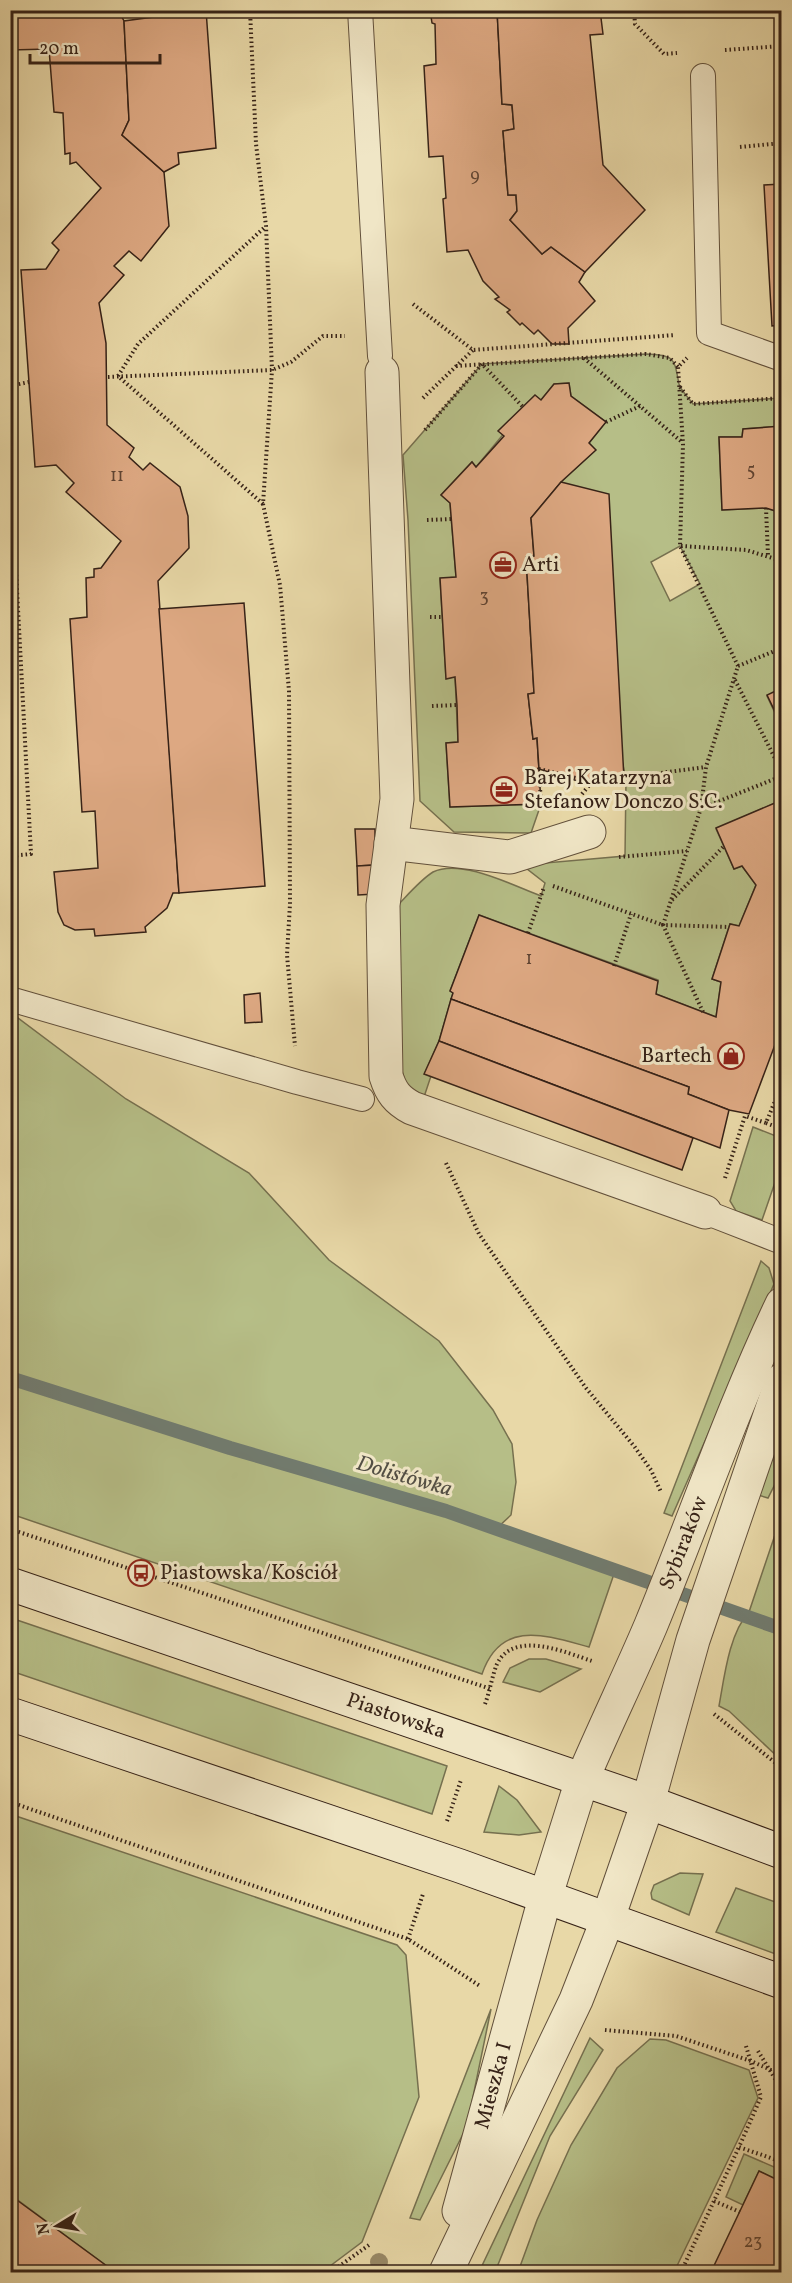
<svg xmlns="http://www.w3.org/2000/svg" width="792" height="2283" viewBox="0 0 792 2283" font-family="Vollkorn,serif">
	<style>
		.green { fill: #b6be87; stroke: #76704f; stroke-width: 1.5; fill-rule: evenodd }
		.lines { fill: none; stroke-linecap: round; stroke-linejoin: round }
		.stream { stroke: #717d72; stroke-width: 14 }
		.building { fill: #dda882; stroke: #362217; stroke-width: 1.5 }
		.service-casing { stroke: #62503b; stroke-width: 26 }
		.minor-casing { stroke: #62503b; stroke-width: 35 }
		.tertiary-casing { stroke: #62503b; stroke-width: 35 }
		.secondary-casing { stroke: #362217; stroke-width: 35 }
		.path { stroke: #362217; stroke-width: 4; stroke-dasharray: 1.5 3; stroke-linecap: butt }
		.service { stroke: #f0e6c6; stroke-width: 24 }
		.minor { stroke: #f0e6c6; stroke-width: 33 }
		.tertiary { stroke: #f0e6c6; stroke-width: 33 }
		.secondary { stroke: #f0e6c6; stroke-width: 33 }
		.tree { fill: #988967 }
		.labels { text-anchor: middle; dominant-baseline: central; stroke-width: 6; stroke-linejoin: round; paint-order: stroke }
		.number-label { font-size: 18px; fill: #604432 }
		.poi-label { font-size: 21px; fill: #362217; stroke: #f0e6c6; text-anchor: start }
		.street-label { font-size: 21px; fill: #362217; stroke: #f0e6c6 }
		.water-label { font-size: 22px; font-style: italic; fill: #534f45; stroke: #f0e6c6 }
	</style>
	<rect width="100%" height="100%" fill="#e8d8a7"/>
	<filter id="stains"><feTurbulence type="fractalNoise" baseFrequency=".00333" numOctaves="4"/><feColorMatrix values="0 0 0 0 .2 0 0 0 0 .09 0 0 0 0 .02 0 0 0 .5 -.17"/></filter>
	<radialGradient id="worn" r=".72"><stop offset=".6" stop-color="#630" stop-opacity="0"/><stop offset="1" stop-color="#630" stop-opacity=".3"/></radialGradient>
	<!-- green -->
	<g class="green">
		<path d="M646 354C676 355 674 359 679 384 681 391 689 398 693 404L781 398V426L743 429 742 437H719L722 510 766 508 781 513V688L767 696 781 726 782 800 716 829 734 869 742 866 756 885 739 926 730 924 712 979 721 982 716 1017 656 994 658 980 479 915 450 991 453 993 439 1041 425 1073 431 1076 423 1100 407 1087 402 1071 395 908C406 897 420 880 433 872 461 858 514 886 541 896L545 883 522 865 625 856 626 779 561 482 595 450 589 443 606 422 571 396 569 383 554 384 541 400 535 396 476 467 472 462 441 495 450 503 456 577 440 579 446 678 455 677 458 742 446 743 450 807 541 804 531 833 454 832 420 801 408 520 403 455 482 364ZM680 546 700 584 670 601 651 562Z"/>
		<path d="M10 1012 126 1099 249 1173 329 1260 439 1341 493 1410 512 1444 516 1482 511 1515 496 1529 615 1571 589 1647C545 1635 501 1619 482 1674L11 1514Z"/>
		<path d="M753 1127 781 1138V1165L762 1220 736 1211 730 1201Z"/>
		<path d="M761 1261 769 1268 774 1284 672 1516 664 1513Z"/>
		<path d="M781 1428V1472L768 1498 758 1495Z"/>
		<path d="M781 1517 782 1760H781L729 1711 719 1706C724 1679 729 1633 749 1612Z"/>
		<path d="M11 1618 447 1766 432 1814 11 1671Z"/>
		<path d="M529 1659H546L581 1669 540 1692 503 1682 510 1668Z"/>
		<path d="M499 1786 517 1800 541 1832 519 1835 484 1832Z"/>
		<path d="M10 1814 397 1945 406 1955 419 2097 362 2242 322 2272H115L11 2195Z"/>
		<path d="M680 1873 703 1874 689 1915 652 1899 651 1893 654 1885Z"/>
		<path d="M736 1888 781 1904V1956L716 1932Z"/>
		<path d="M491 2009 467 2126 420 2220 410 2218Z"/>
		<path d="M590 2038 603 2050 550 2136 495 2272H479Z"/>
		<path d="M650 2039 666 2040 749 2070 758 2098 674 2272H518L537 2220 571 2145 617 2068Z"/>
		<path d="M744 2154 781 2170V2182L759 2171 743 2205 726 2197Z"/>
	</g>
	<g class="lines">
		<!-- stream -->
		<path class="stream" d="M10 1378 230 1448 446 1511 782 1629"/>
	</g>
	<!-- building -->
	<g class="building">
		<path d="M10 10H118L124 21 129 120 122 135 164 172 169 226 141 261 129 251 114 266 124 275 99 303 106 343 107 425 134 448 129 457 143 470 150 463 180 487 188 516 189 548 158 581 179 893H173L167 908 145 927 146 932 95 936 94 929 75 930 64 925 58 912 54 872 98 868 95 811 82 812 70 619 87 617 86 578 94 577V569L101 568 121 541 66 492 74 483 56 465 35 467 21 270 46 269 59 250 52 243 101 188 76 162 70 164V153L65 154 63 113 54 112 49 49 10 50Z"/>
		<path d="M206 10 216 148 178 153 179 164 164 172 122 135 129 120 124 21Z"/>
		<path d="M430 10H497L502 104 512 105 514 129 503 131 508 195H516L517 211 510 220 542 254 551 247 585 272 579 282 595 301 568 328 569 344H552L538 330 534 334 522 323 520 325 507 312 510 310 495 299 499 297 483 281 468 250 447 252 443 199 446 198 443 156 429 157 424 66 436 64 435 24 432 23Z"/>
		<path d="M497 10H600L603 34 590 35 603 165 645 210 585 272 551 247 542 254 510 220 517 211 516 195H508L503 131 514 129 512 105 502 104Z"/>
		<path d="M655 10H727L655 15Z"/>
		<path d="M782 184V325L772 326 764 185Z"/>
		<path d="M569 383 571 396 606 422 589 443 596 450 561 482 531 518 534 556 526 557 534 693 528 694 533 739 537 738 541 804 450 807 446 743 458 742 457 705 455 677 446 679 440 578 456 577 450 503 441 495 472 462 476 467 504 436 498 431 535 395 541 400 554 384Z"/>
		<path d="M782 426V513L766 508 722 510 719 437H742L743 429Z"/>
		<path d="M561 482 609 494 624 779 584 783 539 769 537 738 533 739 528 694 534 693 526 557 534 556 531 518Z"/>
		<path d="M244 603 265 886 179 893 159 609Z"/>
		<path d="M782 688V726L767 695Z"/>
		<path d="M782 800V1026L749 1114 729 1110 688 1094 689 1087 451 999 453 993 450 991 479 915 658 981 656 994 716 1017 721 982 712 979 730 924 739 926 756 885 742 866 734 869 716 828Z"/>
		<path d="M355 829H375V865L357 866Z"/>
		<path d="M375 865V894L358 895 357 866Z"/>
		<path d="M260 993 262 1022 245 1023 244 995Z"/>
		<path d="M451 999 689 1087 688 1094 729 1110 720 1148 439 1041Z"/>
		<path d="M439 1041 693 1138 682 1170 424 1074Z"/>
		<path d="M759 2171 782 2182V2272H711Z"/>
		<path d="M10 2195 115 2272H10Z"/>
	</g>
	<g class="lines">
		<defs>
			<g id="service">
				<path d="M360 10 380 356"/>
				<path d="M703 76 709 333 782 359"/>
				<path d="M10 999 297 1082 362 1099"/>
				<path d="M705 1212 782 1242"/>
			</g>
			<g id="minor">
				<path d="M382 372 397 799 383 905 386 1076C391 1092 397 1100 412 1108L705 1212"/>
				<path d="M391 843 510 857 589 832"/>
				<path id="s1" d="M582 1780C604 1728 629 1677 651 1625 695 1518 732 1409 782 1304"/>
				<path d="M648 1802 693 1640 782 1380"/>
			</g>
			<g id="tertiary">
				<path id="s2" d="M459 2211 545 1898 582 1780"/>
				<path d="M446 2272 576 2000 607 1921 648 1802"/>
			</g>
			<g id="secondary">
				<path id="s3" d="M10 1584 648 1802 782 1852"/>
				<path d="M10 1714 460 1866 782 1982"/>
			</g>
		</defs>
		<!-- service casing -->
		<use href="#service" class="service-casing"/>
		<!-- minor casing -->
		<use href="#minor" class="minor-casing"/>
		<!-- tertiary casing -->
		<use href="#tertiary" class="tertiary-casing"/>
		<!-- secondary casing -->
		<use href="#secondary" class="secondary-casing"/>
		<!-- path -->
		<g class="path">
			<path d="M250 10 256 144 266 226 272 370 263 504 280 585 289 691 290 904 287 955 295 1046"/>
			<path d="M634 10 635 24 664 54 677 53"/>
			<path d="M725 50 782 46"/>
			<path d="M740 147 782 143"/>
			<path d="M413 304 473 350 675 335"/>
			<path d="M584 358 683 443"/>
			<path d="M456 366 646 354 670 358 678 367"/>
			<path d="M108 377 272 370 291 362 323 336H345"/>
			<path d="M10 386 29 382"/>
			<path d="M680 387 693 404 782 398"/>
			<path d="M423 398 473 350"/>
			<path d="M606 422 640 406"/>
			<path d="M425 430 482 364 523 407"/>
			<path d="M10 458 31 854 10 856"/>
			<path d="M263 504 118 376 138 344 265 227"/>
			<path d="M766 508 768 556"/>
			<path d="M427 520 452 519"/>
			<path d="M681 546 746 550 782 561"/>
			<path d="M430 617H441"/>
			<path d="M738 666 782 648"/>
			<path d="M735 680 782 772"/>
			<path d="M432 706 457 705"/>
			<path d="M582 794 592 782 706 767"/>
			<path d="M541 805 539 769 592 782"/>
			<path d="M702 808 782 776"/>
			<path d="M619 857 687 851"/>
			<path d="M553 886 663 925 701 808 706 767 738 666 680 546 683 444 678 367 687 358"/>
			<path d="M672 900 724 846"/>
			<path d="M528 933 544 887"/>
			<path d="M614 966 631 914"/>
			<path d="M703 1012 663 925 729 927"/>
			<path d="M766 1123 782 1129"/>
			<path d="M446 1163 479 1234 586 1388 634 1446 651 1470 661 1492"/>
			<path d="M725 1178 745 1116 766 1123 782 1084"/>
			<path d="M10 1529 491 1689"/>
			<path d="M485 1704C490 1691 492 1676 497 1664 514 1629 567 1653 592 1661"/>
			<path d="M714 1714 782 1768"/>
			<path d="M10 1802 408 1939 480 1986"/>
			<path d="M447 1821 461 1780"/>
			<path d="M408 1939 423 1894"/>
			<path d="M605 2030 676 2036 751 2061 782 2075"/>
			<path d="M746 2046 761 2097 739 2147 782 2162"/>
			<path d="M758 2051 782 2090"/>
			<path d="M714 2201 740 2212"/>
			<path d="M331 2272 369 2245"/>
			<path d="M681 2272 739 2147"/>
		</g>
		<!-- service -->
		<use href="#service" class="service"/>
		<!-- minor -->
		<use href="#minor" class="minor"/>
		<!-- tertiary -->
		<use href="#tertiary" class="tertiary"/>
		<!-- secondary -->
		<use href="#secondary" class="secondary"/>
	</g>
	<!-- trees -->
	<circle class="tree" cx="379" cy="2262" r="9"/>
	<!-- icons -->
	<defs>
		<symbol id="office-ring" viewBox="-11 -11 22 22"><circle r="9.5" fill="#f0e6c6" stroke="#8f2418" stroke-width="1.5"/><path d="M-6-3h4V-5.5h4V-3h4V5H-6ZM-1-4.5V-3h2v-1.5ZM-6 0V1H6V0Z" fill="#8f2418"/></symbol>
		<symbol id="shop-ring" viewBox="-11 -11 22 22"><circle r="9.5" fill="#f0e6c6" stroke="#8f2418" stroke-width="1.5"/><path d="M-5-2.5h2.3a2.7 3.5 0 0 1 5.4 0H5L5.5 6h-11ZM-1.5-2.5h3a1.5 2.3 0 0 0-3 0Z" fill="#8f2418"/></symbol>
		<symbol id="bus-ring" viewBox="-11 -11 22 22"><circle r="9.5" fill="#f0e6c6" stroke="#8f2418" stroke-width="1.5"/><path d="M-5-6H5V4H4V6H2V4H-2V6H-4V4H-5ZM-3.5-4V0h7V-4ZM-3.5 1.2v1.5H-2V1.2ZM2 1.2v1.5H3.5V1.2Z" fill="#8f2418"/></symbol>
	</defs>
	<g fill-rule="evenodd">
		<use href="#office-ring" x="488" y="550" width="30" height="30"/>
		<use href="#office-ring" x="489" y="775" width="30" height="30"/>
		<use href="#shop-ring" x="716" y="1041" width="30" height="30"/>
		<use href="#bus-ring" x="126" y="1558" width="30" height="30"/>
	</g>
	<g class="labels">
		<!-- number labels -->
		<g class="number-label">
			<text x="475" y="176">9</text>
			<text x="751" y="471">5</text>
			<text x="117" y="476">11</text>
			<text x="484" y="597">3</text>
			<text x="529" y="959">1</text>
			<text x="753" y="2242">23</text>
		</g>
		<!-- poi labels -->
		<g class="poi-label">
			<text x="522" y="565">Arti</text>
			<text x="524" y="778">Barej Katarzyna<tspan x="524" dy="24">Stefanow Donczo S.C.</tspan></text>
			<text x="712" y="1056" text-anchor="end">Bartech</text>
			<text x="160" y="1573">Piastowska/Kościół</text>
		</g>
		<!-- street labels -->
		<g class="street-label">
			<text stroke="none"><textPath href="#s1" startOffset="258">Sybiraków</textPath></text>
			<text stroke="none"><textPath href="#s3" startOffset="408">Piastowska</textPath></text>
			<text stroke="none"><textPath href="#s2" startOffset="130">Mieszka I</textPath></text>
		</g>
		<!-- water labels -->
		<g class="water-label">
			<text transform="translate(404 1477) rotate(16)">Dolistówka</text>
		</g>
	</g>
	<!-- margin -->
	<rect width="792" height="2283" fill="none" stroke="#e8d8a7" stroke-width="36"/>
	<rect x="12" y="12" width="768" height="2259" fill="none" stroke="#362217" stroke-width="3"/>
	<rect x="18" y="18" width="756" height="2247" fill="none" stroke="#362217" stroke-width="1.5"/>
	<!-- north arrow -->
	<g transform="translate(57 2226) rotate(259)" stroke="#f0e6c6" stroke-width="4.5" paint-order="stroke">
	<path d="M0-4.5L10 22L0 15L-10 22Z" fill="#362217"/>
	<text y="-9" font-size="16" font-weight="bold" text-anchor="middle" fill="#362217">N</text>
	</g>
	<!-- scale -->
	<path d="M30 54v9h130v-9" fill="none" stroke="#362217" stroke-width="3"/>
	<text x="39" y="54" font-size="18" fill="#362217" stroke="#f0e6c6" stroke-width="4.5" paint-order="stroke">20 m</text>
	<rect width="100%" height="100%" filter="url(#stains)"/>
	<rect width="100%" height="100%" fill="url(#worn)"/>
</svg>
